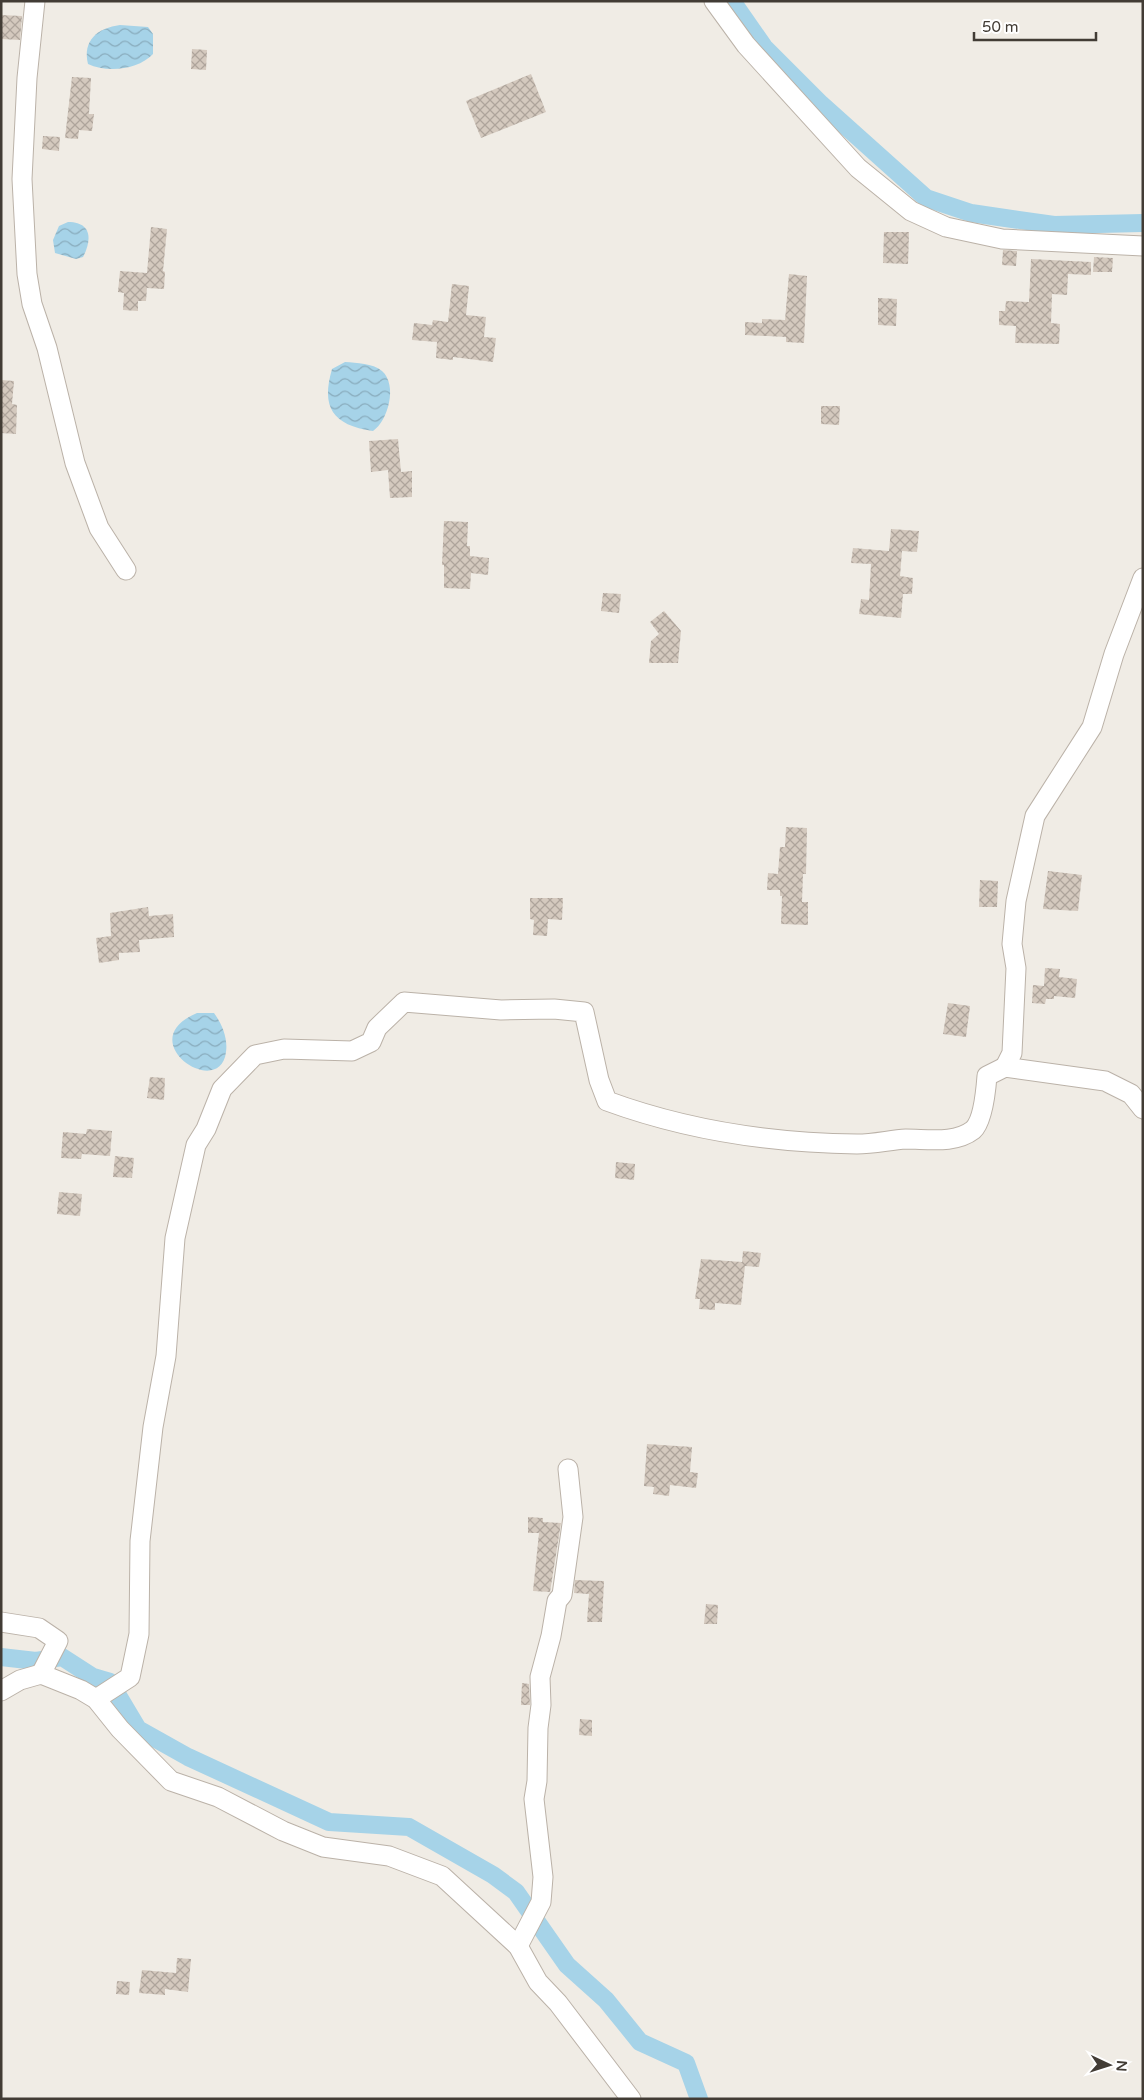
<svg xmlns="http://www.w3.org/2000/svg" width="1144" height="2100" viewBox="0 0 1144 2100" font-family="'Varela Round',sans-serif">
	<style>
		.water { fill: url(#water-waves) }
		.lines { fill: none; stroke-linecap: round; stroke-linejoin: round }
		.canal { stroke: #a6d3e8; stroke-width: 18 }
		.building { fill: url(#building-cross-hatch) }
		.minor-casing { stroke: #bbb2a8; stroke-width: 21 }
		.minor { stroke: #fff; stroke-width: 19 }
	</style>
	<defs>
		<pattern id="water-waves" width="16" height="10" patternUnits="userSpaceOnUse" patternTransform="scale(1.25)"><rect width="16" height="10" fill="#a6d3e8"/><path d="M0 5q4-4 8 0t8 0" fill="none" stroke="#89acbd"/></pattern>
		<pattern id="building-cross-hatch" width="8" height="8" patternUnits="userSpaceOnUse" patternTransform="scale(1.25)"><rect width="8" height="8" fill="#d4c9be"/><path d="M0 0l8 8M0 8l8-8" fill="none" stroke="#aea49b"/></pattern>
	</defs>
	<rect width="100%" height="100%" fill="#f0ece5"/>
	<!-- water -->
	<g class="water">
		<path d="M120 25 148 27 153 34V54C138 70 107 73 88 64 82 40 98 28 120 25Z"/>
		<path d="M68 222C92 222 92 240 83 257L76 259 55 253 53 240 59 226Z"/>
		<path d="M345 362C357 363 372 363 382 371 398 385 388 421 373 431 332 425 321 407 332 369Z"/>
		<path d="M197 1013H214C222 1024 228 1038 226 1052 220 1101 130 1041 197 1013Z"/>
	</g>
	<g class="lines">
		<!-- canal -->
		<g class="canal">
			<path d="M732 1 764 47 821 104 926 198 971 213 1054 225 1143 223"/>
			<path d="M1 1657 36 1661 62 1657 93 1677 110 1682 138 1729 188 1757 329 1822 409 1827 493 1875 516 1892 567 1965 606 2000 640 2042 686 2063 699 2099"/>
		</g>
	</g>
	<!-- building -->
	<g class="building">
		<path d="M1 15 22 16 20 40 1 39Z"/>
		<path d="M192 49 207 50 206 70 191 69Z"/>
		<path d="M531 74 546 112 481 138 466 101Z"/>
		<path d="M72 77 91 78 89 114H94L92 131 79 130 78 139 65 138Z"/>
		<path d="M43 136 60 137 59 151 42 149Z"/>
		<path d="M151 227 167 229 163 271 165 272 164 289 147 288 146 301H138V311L123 310 124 293 118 292 120 271 147 273Z"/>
		<path d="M884 232H909L908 264 883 263Z"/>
		<path d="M1003 250 1017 251 1016 266 1002 265Z"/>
		<path d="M1094 257 1113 258 1112 272H1093Z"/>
		<path d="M1031 259 1091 262V275L1068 274 1067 295 1052 294 1051 323 1060 324 1059 344 1015 343 1016 326 999 325V311H1005L1006 301 1029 302Z"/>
		<path d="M789 274 807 276 804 343 786 342V337L745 335V322L762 323V319L785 320Z"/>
		<path d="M452 284 469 286 466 315 486 317 484 337 496 338 493 362 453 357V360L436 358 437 342 412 340 414 323 432 325 433 320 448 322Z"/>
		<path d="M878 298 897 299 896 326 878 325Z"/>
		<path d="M1 380 14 381 12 404 17 405 16 434 1 433Z"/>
		<path d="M821 406H840L839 425 821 424Z"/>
		<path d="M398 439 401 472 412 471V497L390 498 388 470 371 472 369 441Z"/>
		<path d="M444 521 468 522 467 546H470V556L489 558 488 575 471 573 470 589 444 588V565H442Z"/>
		<path d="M891 529 919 531 917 552 902 551 900 576 913 578 912 594H903L901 618 859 614 861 599 869 600 871 564 851 563 853 548 889 551Z"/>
		<path d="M603 593 621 594 619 613 601 611Z"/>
		<path d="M664 611 681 631 678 663H649L651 641 659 634 650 622Z"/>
		<path d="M786 827 807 828 806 874H803L802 902H808V925L781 924 782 896H780V890H767L768 873 778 874 780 847H785Z"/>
		<path d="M1048 871 1082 875 1078 911 1043 909Z"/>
		<path d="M980 880 998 881 997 907H979Z"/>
		<path d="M530 898H563L562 920 548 919 547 936 533 935 534 920 530 919Z"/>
		<path d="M148 907 149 916 173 914 174 937 139 940 140 952 119 953V960L99 963 96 938 111 936 110 913Z"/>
		<path d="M1045 968 1060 969 1059 977 1077 979 1075 998 1054 996V999H1046L1045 1004 1032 1003 1033 985 1044 986Z"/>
		<path d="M948 1003 970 1006 966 1037 943 1034Z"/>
		<path d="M150 1077 165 1078 164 1100 147 1098Z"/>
		<path d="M87 1129 112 1131 110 1156 82 1154 81 1159 61 1158 63 1132 86 1134Z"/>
		<path d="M115 1156 134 1158 132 1178 113 1177Z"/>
		<path d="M616 1162 635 1164 634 1180 615 1178Z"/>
		<path d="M59 1192 82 1194 80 1216 57 1214Z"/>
		<path d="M743 1251 761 1253 759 1267 745 1266 741 1305 715 1303V1310L699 1309 700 1299H695L701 1259 742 1262Z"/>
		<path d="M647 1444 692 1447 690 1472 698 1473 696 1488 670 1485 669 1496 653 1494 654 1487 644 1486Z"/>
		<path d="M528 1517 543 1518V1522L561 1523 550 1592 533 1591 539 1533H528Z"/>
		<path d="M575 1580 604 1581 602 1622H587L589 1594 574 1593Z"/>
		<path d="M706 1604 718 1605 717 1624H704Z"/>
		<path d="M522 1683 529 1684 530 1705H521Z"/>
		<path d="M580 1719 592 1720V1736L579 1735Z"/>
		<path d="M177 1958 191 1959 188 1992 165 1989V1995L139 1993 142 1970 176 1973Z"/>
		<path d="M117 1981 130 1982 129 1995 116 1994Z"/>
	</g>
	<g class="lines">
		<defs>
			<g id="minor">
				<path d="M35 1 27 78 22 179 27 274 32 304 47 348 75 463 99 528 126 570"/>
				<path d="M714 1 746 45 858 168 911 211 946 227 1002 239 1143 246"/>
				<path d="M1005 1067 1012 1053 1016 968 1012 944 1016 901 1035 816 1092 727 1114 654 1143 578"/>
				<path d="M1 1622 39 1628 58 1641 41 1674"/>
				<path d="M1 1691 20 1680 41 1674 81 1690 96 1699 120 1729 171 1781 218 1797 283 1831 323 1847 389 1856 442 1876 518 1946 538 1982 558 2003 631 2099"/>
				<path d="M96 1699 130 1677 139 1634 140 1541 153 1427 166 1356 175 1238 196 1145 206 1129 222 1089 255 1055 284 1049 352 1051 371 1042 377 1028 404 1002 501 1010 554 1009 584 1012 599 1080 607 1101C686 1130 773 1143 857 1144 874 1144 890 1140 906 1139 928 1139 955 1144 973 1130 983 1121 986 1089 987 1076L1005 1067 1105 1081 1131 1094 1143 1109"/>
				<path d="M518 1946 541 1902 543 1877 534 1799 537 1781 538 1728 541 1705 540 1677 551 1636 557 1601 562 1595 573 1517 568 1469"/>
			</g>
		</defs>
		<!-- minor casing -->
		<use href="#minor" class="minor-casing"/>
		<!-- minor -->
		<use href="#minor" class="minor"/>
	</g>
	<!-- border -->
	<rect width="1144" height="2100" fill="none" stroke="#423c35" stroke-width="5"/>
	<!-- north arrow -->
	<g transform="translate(1109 2065) rotate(94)" stroke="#ffffff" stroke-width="4" paint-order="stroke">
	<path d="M0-4L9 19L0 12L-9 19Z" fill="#423c35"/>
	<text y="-8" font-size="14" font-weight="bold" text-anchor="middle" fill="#423c35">N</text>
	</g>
	<!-- scale -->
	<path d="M974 32v8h122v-8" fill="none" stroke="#423c35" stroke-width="2.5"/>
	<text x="982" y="32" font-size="15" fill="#423c35" stroke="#ffffff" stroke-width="4" paint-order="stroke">50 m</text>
</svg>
